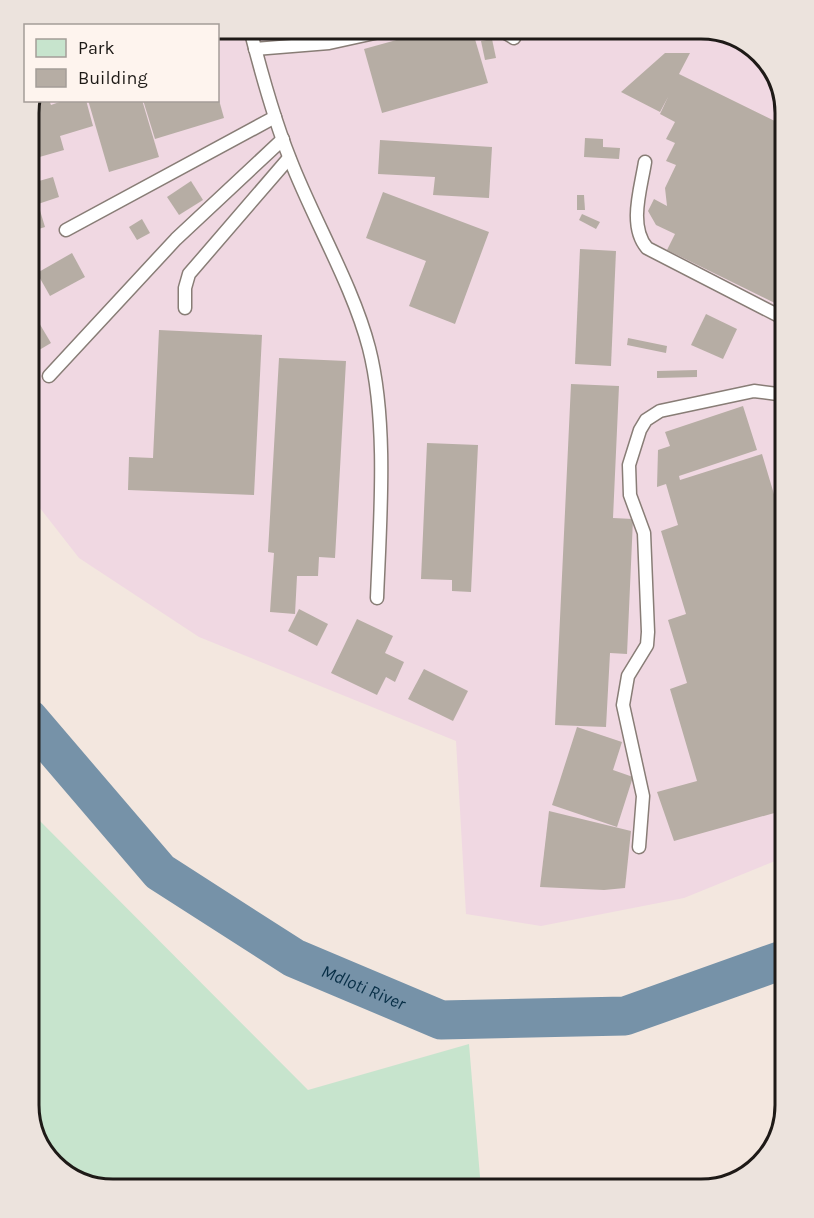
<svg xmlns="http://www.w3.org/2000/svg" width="814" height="1218" viewBox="0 0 814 1218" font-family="Karla,sans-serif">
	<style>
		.industrial { fill: #f0d8e2 }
		.green { fill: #c7e4cd }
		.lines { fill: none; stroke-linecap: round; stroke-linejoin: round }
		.river { stroke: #7692a8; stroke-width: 39 }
		.building { fill: #b6ada4 }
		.service-casing { stroke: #887d76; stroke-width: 15 }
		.service { stroke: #fff; stroke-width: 12 }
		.labels { text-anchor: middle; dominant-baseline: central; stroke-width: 4.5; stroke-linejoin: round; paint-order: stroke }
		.water-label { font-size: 18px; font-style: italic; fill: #072e46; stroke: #fef4ee }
		.rim { fill: none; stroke: #1e1a17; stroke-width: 3 }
	</style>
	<rect width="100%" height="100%" fill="#f3e7df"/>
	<!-- industrial -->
	<path class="industrial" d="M218 29H707L744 40 774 71 785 113V857L684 898 541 926 466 914 456 741 199 637 79 558 29 494V107L32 101 218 100Z"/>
	<!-- green -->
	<path class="green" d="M29 810 308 1090 469 1044 481 1189H107L66 1176 40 1147 29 1105Z"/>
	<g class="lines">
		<!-- river -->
		<path class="river" id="s1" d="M29 719 160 872 294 958 441 1020 625 1016 785 959"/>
	</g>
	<!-- building -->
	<g class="building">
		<path d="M436 29H472L488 83 382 113 364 49Z"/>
		<path d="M492 39 496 58 485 60 481 41Z"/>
		<path d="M665 53H690L679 74 785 126V308L667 250 675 234 656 225 648 211 654 199 667 206 665 188 676 165 666 161 675 143 666 139 675 122 660 114 668 97 660 112 621 92Z"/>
		<path d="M765 62 774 71 776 77 770 79Z"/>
		<path d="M32 100H49L51 105 65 100H86L93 126 60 136 64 150 29 160V107Z"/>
		<path d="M88 100H142L159 157 109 172Z"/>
		<path d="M143 100H219L224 118 155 139Z"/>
		<path d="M585 138 603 139V147L620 148 619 159 584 157Z"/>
		<path d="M380 140 492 147 489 198 433 195 435 177 378 174Z"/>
		<path d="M29 175 32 183 53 177 59 197 38 204 45 227 29 232Z"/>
		<path d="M191 181 203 200 179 215 167 197Z"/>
		<path d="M383 192 489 232 455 324 409 306 426 261 366 238Z"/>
		<path d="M577 195H584L585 210H577Z"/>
		<path d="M582 214 600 222 596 229 579 220Z"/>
		<path d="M142 219 150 233 137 240 129 227Z"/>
		<path d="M580 249 616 251 611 366 575 364Z"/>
		<path d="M72 253 85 277 50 296 37 273Z"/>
		<path d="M29 306 51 343 29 356Z"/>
		<path d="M706 314 737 329 723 359 691 345Z"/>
		<path d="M159 330 262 335 254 495 128 490 129 457 153 458Z"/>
		<path d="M628 338 667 346 666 353 627 345Z"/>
		<path d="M279 358 346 361 335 558 319 557 318 576H297L295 614 270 612 274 553 268 552Z"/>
		<path d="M697 370V377L657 378V371Z"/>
		<path d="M571 384 619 386 613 518 633 519 627 654 610 653 606 727 555 725Z"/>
		<path d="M743 406 757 450 679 476 680 480 762 454 785 531V810L674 841 657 792 697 781 670 689 687 683 668 620 686 614 661 531 678 525 666 484 657 487 658 450 670 446 665 432Z"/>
		<path d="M427 443 478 445 471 592 452 591V580L421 579Z"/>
		<path d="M299 609 328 624 317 646 288 631Z"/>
		<path d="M357 619 393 636 385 653 404 662 395 682 386 677 377 695 331 673Z"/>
		<path d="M424 669 468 691 453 721 408 699Z"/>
		<path d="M577 727 622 742 613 770 633 777 617 827 552 805Z"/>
		<path d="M549 811 631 831 625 888 604 890 540 887Z"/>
	</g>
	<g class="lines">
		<defs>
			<g id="service">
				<path d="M250 29C261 72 273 117 290 159 313 219 353 286 369 348 388 422 380 521 377 598"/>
				<path d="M499 29 514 38"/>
				<path d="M255 49 329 43 393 29"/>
				<path d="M645 162C641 188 628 226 647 248L785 319"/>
				<path d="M66 230 275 117"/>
				<path d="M185 308V288L189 274 289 158"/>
				<path d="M49 376 176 239 283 139"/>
				<path d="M639 847 643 796 623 705 628 676 647 645 648 632 644 533 630 495 629 465 640 430 646 420 660 411 754 391 785 395"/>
			</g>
		</defs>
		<!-- service casing -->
		<use href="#service" class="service-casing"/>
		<!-- service -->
		<use href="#service" class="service"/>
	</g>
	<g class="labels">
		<!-- water labels -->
		<g class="water-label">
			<text stroke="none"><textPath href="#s1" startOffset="436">Mdloti River</textPath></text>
		</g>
	</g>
	<!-- crop -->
	<path d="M0 0H814V1218H0ZM113 39H701A74 74 0 0 1 775 113V1105A74 74 0 0 1 701 1179H113A74 74 0 0 1 39 1105V113A74 74 0 0 1 113 39Z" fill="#ece3dd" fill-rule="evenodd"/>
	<path class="rim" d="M113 39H701A74 74 0 0 1 775 113V1105A74 74 0 0 1 701 1179H113A74 74 0 0 1 39 1105V113A74 74 0 0 1 113 39Z"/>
	<!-- legend -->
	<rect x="24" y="24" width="195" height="78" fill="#fef4ee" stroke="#a49d98" stroke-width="1.5"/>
	<rect x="36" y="39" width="30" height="18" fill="#c7e4cd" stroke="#a49d98" stroke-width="1.5"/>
	<text x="78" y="54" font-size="18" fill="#1e1a17">Park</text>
	<rect x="36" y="69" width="30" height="18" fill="#b6ada4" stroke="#a49d98" stroke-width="1.5"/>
	<text x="78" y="84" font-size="18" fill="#1e1a17">Building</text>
</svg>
